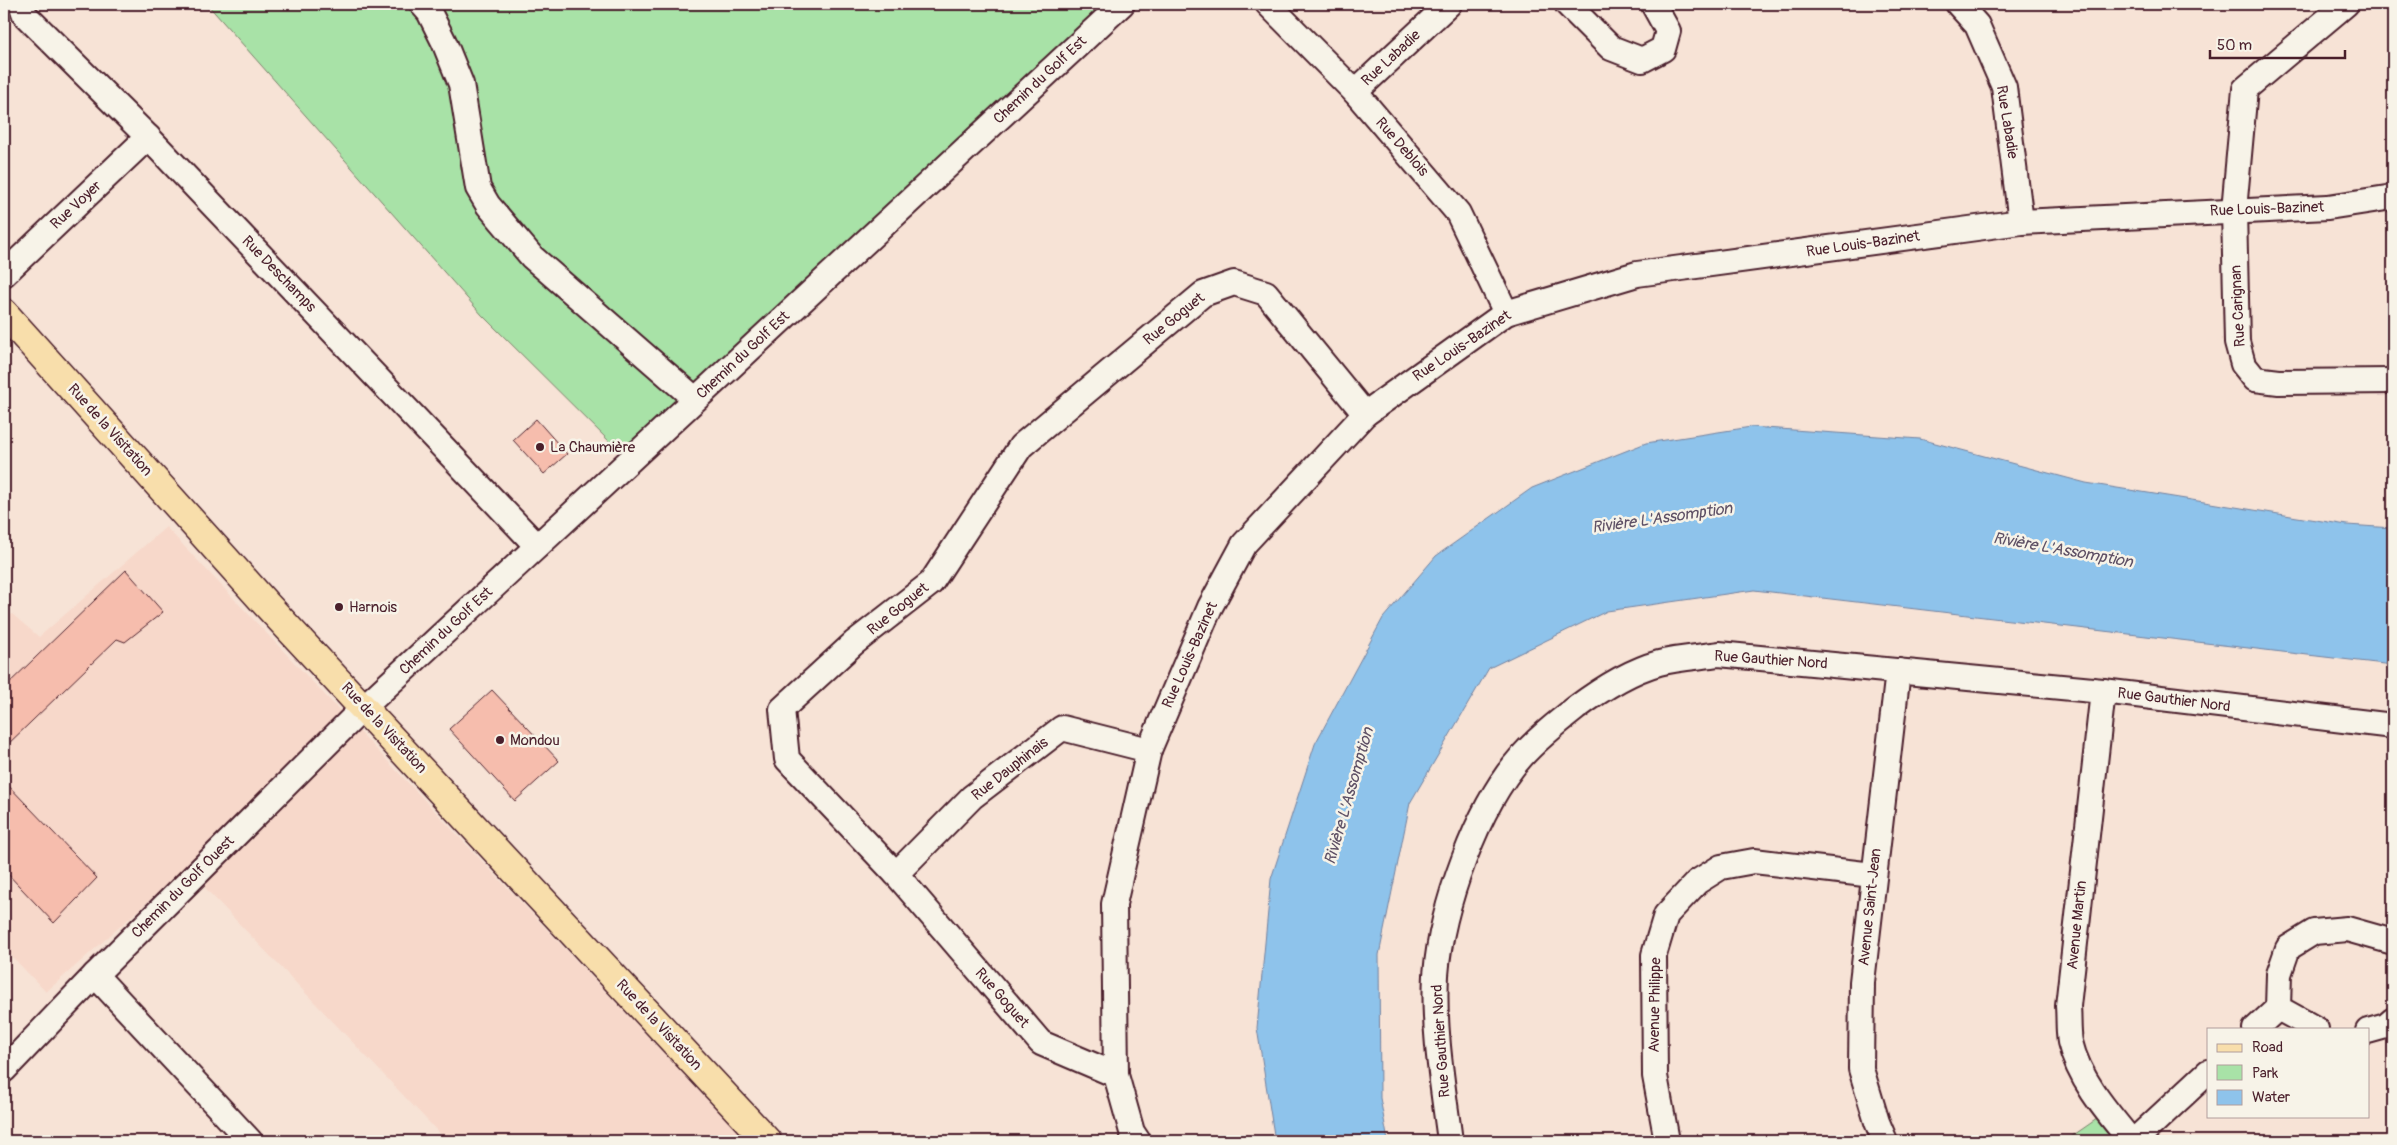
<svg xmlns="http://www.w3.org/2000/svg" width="2397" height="1145" viewBox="0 0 2397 1145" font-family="Pangolin,sans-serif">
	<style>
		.built { fill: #f7d8ca }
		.green { fill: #a8e2a7; stroke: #798069 }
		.water { fill: #8ec3eb; stroke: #73819e }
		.building { fill: #f6bdad; stroke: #4a1f2b }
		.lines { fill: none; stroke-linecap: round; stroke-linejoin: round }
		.minor-casing { stroke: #4a1f2b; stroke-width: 28 }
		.major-casing { stroke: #4a1f2b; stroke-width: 31 }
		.minor { stroke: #f7f3e8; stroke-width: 24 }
		.major { stroke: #f8deab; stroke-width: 28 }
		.poi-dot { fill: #4a1f2b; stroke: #f7f3e8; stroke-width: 2 }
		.labels { text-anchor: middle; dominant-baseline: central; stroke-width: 5; stroke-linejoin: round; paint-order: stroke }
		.street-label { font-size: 15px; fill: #4a1f2b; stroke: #f7f3e8 }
		.poi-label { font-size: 15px; fill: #4a1f2b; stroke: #f7f3e8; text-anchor: start }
		.water-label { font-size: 16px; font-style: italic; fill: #5e5065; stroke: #f7f3e8 }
	</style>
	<rect width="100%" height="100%" fill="#f7e3d6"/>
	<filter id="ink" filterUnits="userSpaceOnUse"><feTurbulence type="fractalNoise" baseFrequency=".02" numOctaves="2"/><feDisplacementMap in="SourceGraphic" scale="10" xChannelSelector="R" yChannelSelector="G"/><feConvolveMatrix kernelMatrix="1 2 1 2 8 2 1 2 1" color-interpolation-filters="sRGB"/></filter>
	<g filter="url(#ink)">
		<!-- built -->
		<path class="built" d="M166 527 747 1141H447L186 868 46 992 4 948V621L12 614 39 637Z"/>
		<!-- green -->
		<g class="green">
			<path d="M207 4H1130L629 461 482 315Z"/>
			<path d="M2107 1112 2131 1141H2065Z"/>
		</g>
		<!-- water -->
		<path class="water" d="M1751 427 1920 439 2086 483 2347 525 2393 528V665L1754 590 1607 611 1489 668 1410 803 1379 955 1380 1098 1388 1141H1275L1257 1028 1271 879 1315 744 1383 618 1436 556 1532 488 1646 443Z"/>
		<!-- building -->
		<g class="building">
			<path d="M536 419 567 454 544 474 513 440Z"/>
			<path d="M126 570 163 612 125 642 117 639 4 748V688Z"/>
			<path d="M492 690 559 761 515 801 449 729Z"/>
			<path d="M4 781 97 878 54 923 4 870Z"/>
		</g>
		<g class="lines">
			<defs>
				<g id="minor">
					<path d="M21 4 25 15 148 137 537 546"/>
					<path d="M422 4 429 12 444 42 461 84 478 188 488 205 532 257 695 399"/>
					<path d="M1268 4 1355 92 1458 213 1506 313"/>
					<path d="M1567 4 1611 48 1642 60 1663 49 1668 31 1653 4"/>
					<path d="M1958 4 1977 25 2004 87 2021 222"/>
					<path d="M2346 4 2245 89 2234 210 2237 342 2243 364 2255 379 2279 382 2393 381"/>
					<path d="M1355 92 1449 4"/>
					<path d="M4 274 148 137"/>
					<path d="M2103 691 2068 1006C2069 1018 2068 1031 2070 1042 2079 1080 2107 1112 2131 1141"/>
					<path d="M896 874 972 797 1062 728 1149 750"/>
					<path d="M95 975 250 1141"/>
					<path d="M2255 1029 2278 1008"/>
					<path d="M2316 1029 2278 1008 2279 974 2288 948 2314 932 2347 929 2393 942"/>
					<path d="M2368 1031 2386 1026 2393 1020"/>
					<path d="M4 1070 95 975 364 707 1122 4"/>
					<path d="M1116 1075 1041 1043 896 874 787 759 782 709 854 643 931 583 1021 446 1203 294 1234 283 1266 293 1365 414"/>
					<path d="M1138 1141 1132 1132 1116 1075 1114 904 1149 750 1210 607 1244 544 1365 414 1506 313 1637 274 2021 222 2328 207 2393 197"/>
					<path d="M1450 1141C1443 1087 1433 1030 1436 975 1441 908 1477 806 1522 756 1538 738 1557 723 1576 708 1600 690 1630 671 1659 663 1678 658 1699 657 1719 654L2103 691 2393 726"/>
					<path d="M1667 1141 1655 1076 1654 955 1666 915 1697 882 1721 867 1754 861 1873 875"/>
					<path d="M1885 1141 1877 1122 1861 1069 1862 982 1898 671"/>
					<path d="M2134 1141 2208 1072"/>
				</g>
				<path id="major" d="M4 313 266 604 767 1141"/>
			</defs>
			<!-- minor casing -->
			<use href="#minor" class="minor-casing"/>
			<!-- major casing -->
			<use href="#major" class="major-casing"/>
			<!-- minor -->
			<use href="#minor" class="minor"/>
			<!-- major -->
			<use href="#major" class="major"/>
		</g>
	</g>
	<!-- markers -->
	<g class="poi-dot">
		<circle cx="540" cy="447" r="5"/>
		<circle cx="339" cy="607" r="5"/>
		<circle cx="500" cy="740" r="5"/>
	</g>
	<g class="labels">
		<!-- street labels -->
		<g class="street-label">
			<text transform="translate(1391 58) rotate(-43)">Rue Labadie</text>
			<text transform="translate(1040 80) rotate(-43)">Chemin du Golf Est</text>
			<text transform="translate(2007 122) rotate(81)">Rue Labadie</text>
			<text transform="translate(1402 147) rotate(49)">Rue Deblois</text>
			<text transform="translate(76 205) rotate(-43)">Rue Voyer</text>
			<text transform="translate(2267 209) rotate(-2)">Rue Louis-Bazinet</text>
			<text transform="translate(1863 244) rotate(-8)">Rue Louis-Bazinet</text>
			<text transform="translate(279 274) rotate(46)">Rue Deschamps</text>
			<text transform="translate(2238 306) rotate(-93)">Rue Carignan</text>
			<text transform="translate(1174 319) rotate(-39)">Rue Goguet</text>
			<text transform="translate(1462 346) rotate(-34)">Rue Louis-Bazinet</text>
			<text transform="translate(743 355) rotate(-43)">Chemin du Golf Est</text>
			<text transform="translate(110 430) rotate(48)">Rue de la Visitation</text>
			<text transform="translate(898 609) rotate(-39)">Rue Goguet</text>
			<text transform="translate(446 631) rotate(-43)">Chemin du Golf Est</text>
			<text transform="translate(1190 655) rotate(-66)">Rue Louis-Bazinet</text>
			<text transform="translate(1771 660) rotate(4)">Rue Gauthier Nord</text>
			<text transform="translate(2174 700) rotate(7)">Rue Gauthier Nord</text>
			<text transform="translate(384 728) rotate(47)">Rue de la Visitation</text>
			<text transform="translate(1010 769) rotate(-38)">Rue Dauphinais</text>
			<text transform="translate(183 887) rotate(-45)">Chemin du Golf Ouest</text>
			<text transform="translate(1870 907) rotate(-84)">Avenue Saint-Jean</text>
			<text transform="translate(2077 925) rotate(-84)">Avenue Martin</text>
			<text transform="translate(1002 998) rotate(49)">Rue Goguet</text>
			<text transform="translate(1655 1005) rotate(-89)">Avenue Philippe</text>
			<text transform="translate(659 1025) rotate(47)">Rue de la Visitation</text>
			<text transform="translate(1441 1041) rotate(-94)">Rue Gauthier Nord</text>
		</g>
		<!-- poi labels -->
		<g class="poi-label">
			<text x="550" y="447">La Chaumière</text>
			<text x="349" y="607">Harnois</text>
			<text x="510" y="740">Mondou</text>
		</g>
		<!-- water labels -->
		<g class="water-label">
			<text transform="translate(1662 518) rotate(-8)">Rivière L'Assomption</text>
			<text transform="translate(2063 550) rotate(10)">Rivière L'Assomption</text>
			<text transform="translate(1349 796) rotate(-74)">Rivière L'Assomption</text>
		</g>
	</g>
	<!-- margin -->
	<rect width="2397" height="1145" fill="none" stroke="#f7f3e8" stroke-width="20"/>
	<rect x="10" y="10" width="2377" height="1125" fill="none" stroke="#4a1f2b" stroke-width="2" filter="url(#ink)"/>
	<!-- legend -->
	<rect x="2207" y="1028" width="162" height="90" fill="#f7f3e8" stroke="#b29e9c"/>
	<rect x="2217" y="1044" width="25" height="8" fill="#f8deab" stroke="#b29e9c"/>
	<text x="2252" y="1052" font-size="15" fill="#4a1f2b">Road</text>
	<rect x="2217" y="1065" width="25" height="15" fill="#a8e2a7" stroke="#b29e9c"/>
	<text x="2252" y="1078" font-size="15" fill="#4a1f2b">Park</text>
	<rect x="2217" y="1090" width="25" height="15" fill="#8ec3eb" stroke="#b29e9c"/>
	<text x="2252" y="1102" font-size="15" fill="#4a1f2b">Water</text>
	<!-- scale -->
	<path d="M2210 50v8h135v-8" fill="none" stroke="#4a1f2b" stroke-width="2.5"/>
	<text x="2217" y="50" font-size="15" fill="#4a1f2b" stroke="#f7f3e8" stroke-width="4" paint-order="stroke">50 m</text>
</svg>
